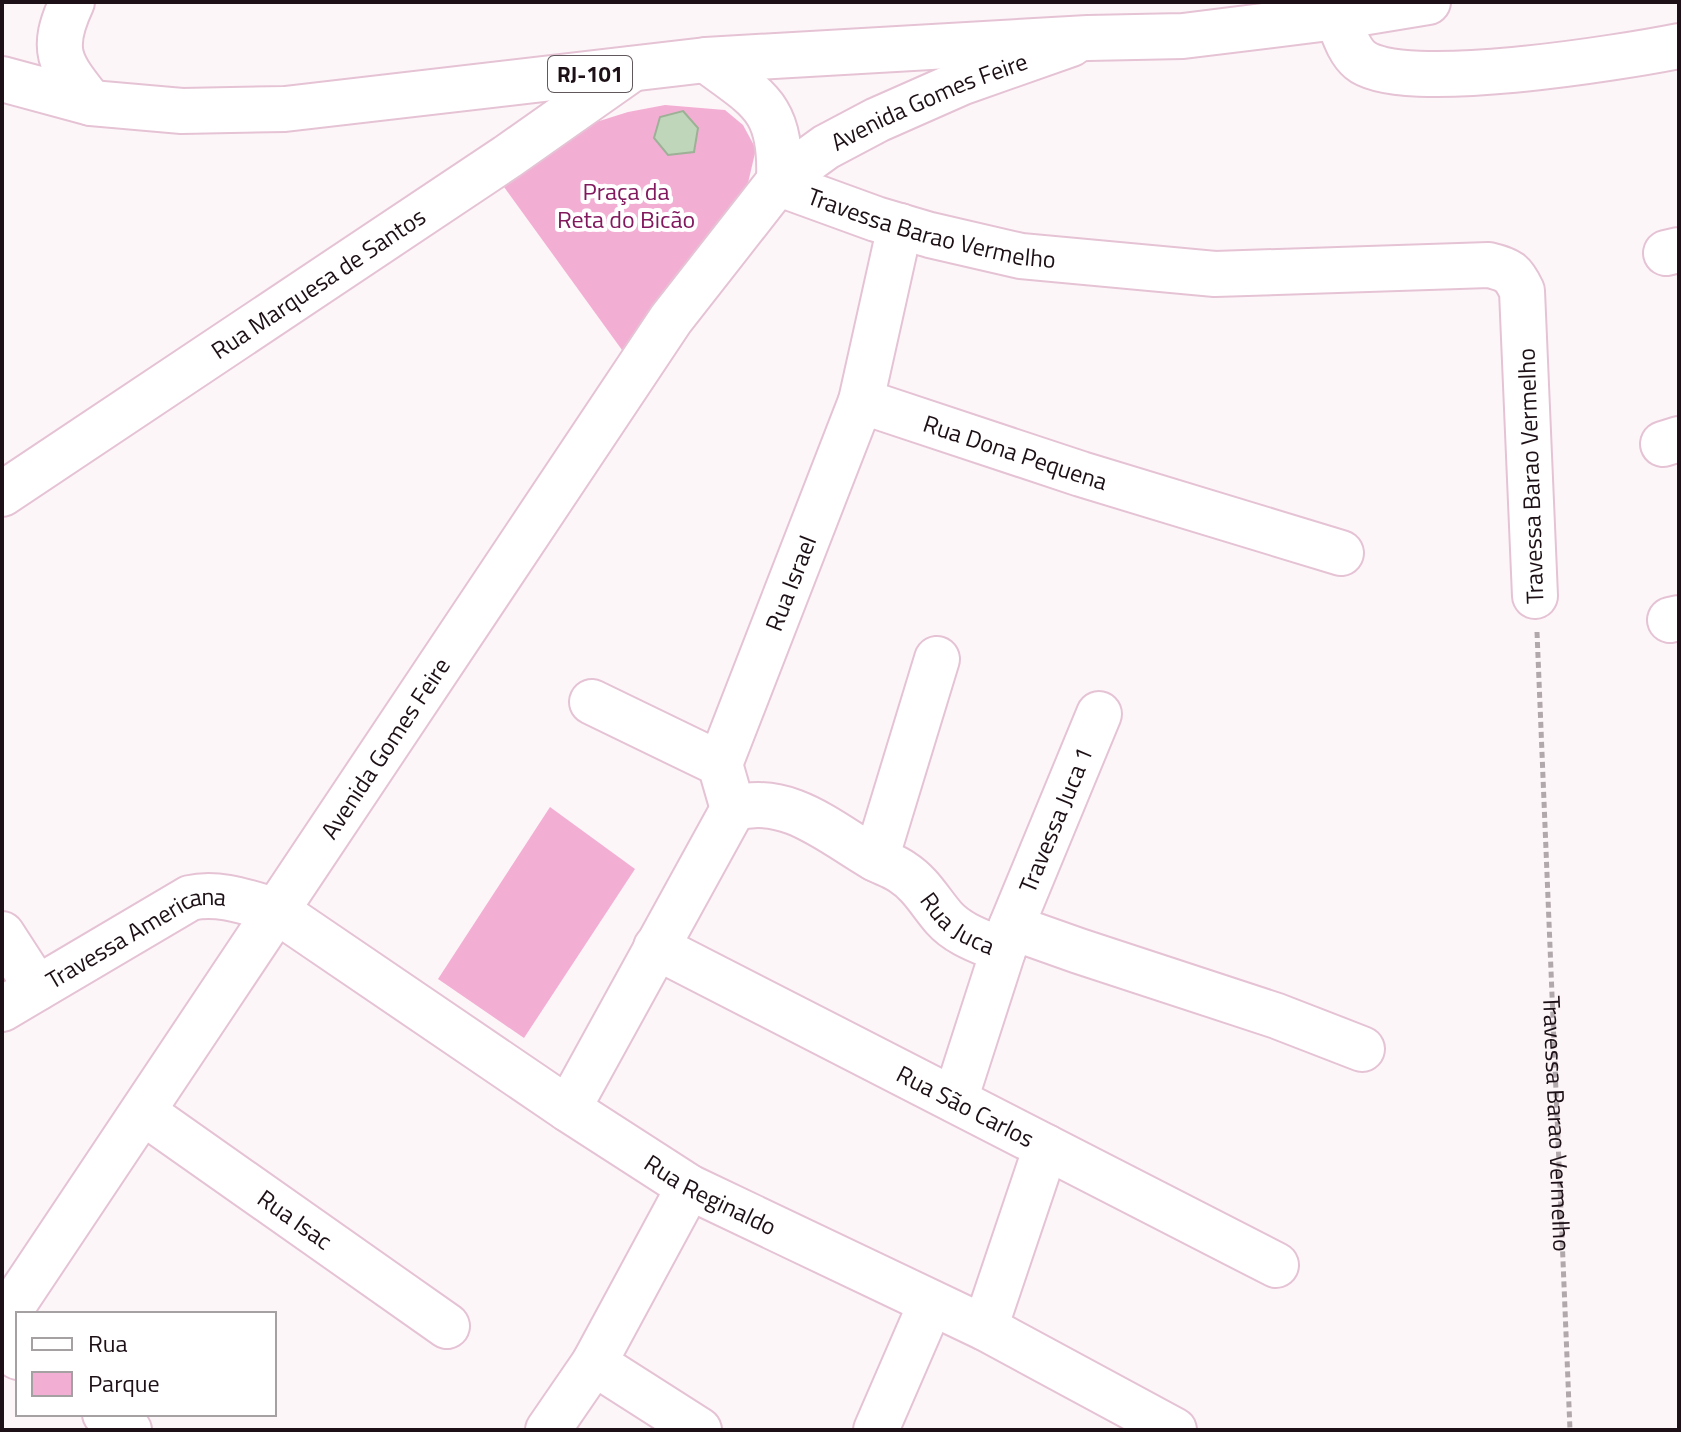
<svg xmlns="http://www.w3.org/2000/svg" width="1681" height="1432" viewBox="0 0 1681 1432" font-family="'Titillium Web',sans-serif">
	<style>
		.green { fill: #f3afd3 }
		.building { fill: #c0d6ba; stroke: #9cb196; stroke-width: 2 }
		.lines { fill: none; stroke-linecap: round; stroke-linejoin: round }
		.minor-casing { stroke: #e5c3d4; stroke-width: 48 }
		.major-casing { stroke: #e5c3d4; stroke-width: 48 }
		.path { stroke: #b1a8ac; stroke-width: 5; stroke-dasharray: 6 4; stroke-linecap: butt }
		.minor { stroke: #fff; stroke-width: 44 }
		.major { stroke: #fff; stroke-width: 44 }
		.labels { text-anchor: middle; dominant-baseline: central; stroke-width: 8; stroke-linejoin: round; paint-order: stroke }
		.shield { fill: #fff; stroke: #61585d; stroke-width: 2 }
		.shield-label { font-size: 22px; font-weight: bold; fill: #1d1117 }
		.street-label { font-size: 24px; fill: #1d1117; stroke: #fff }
		.park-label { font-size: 24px; fill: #82185e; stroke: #fff }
	</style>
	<rect width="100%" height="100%" fill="#fdf6f9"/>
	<!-- green -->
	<g class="green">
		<path d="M665 105 725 110 743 125 756 149 748 183 692 266 622 350 499 180 577 128 628 112Z"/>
		<path d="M550 807 635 869 524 1038 438 979Z"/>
	</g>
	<!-- building -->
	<path class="building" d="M683 111 698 128 694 152 668 155 654 138 660 117Z"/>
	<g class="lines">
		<defs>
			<g id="minor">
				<path d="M1337 17C1343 31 1348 50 1360 60 1400 94 1624 57 1679 46"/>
				<path d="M706 60C760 100 782 107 779 181"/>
				<path id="s2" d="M777 183 876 219 930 235 1021 256 1215 274 1489 265C1509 270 1513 272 1522 291L1535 596"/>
				<path id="s3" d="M900 226 861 401 1081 474 1341 553"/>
				<path d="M1666 253 1679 250"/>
				<path d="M1663 444 1679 439"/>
				<path id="s4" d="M2 494 507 157 632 69"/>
				<path d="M1670 620 1679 618"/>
				<path id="s5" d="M592 702 720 764 733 809C786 792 831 833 874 858 883 863 894 866 902 872 921 884 930 902 944 918 959 935 983 942 1003 951L1011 927 1079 951 1277 1016 1362 1049"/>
				<path id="s6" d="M720 764 861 401"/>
				<path d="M876 859 937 659"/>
				<path id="s7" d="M1011 927 1099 714"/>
				<path d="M2 934 37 988"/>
				<path id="s8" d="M656 947 1276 1265"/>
				<path id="s9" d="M2 1009 190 898C219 891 249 903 277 911L568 1109 689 1187 985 1328 1174 1430"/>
				<path d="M955 1100 1003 951"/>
				<path d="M568 1109 733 809"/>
				<path id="s10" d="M143 1112 447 1326"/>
				<path id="s11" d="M2 1322 671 319 779 181 826 147 877 120 963 82 1071 44"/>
				<path d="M985 1328 1046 1147"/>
				<path d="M2 1347 18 1357"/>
				<path d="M594 1363 699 1430"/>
				<path d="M105 1414 129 1430"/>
				<path d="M548 1430 594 1363 689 1187"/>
				<path d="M876 1430 931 1303"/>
			</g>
			<g id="major">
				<path d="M72 2C49 51 60 64 91 103"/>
				<path d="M2 79 91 103 182 111 285 109 706 60 1088 38 1183 36 1337 17 1428 2"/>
			</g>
		</defs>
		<!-- minor casing -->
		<use href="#minor" class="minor-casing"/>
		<!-- major casing -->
		<use href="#major" class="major-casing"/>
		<!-- path -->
		<path class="path" id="s1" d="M1537 632 1570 1430"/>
		<!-- minor -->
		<use href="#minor" class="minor"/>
		<!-- major -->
		<use href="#major" class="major"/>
	</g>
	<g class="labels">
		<!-- shield labels -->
		<rect class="shield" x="548" y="56" width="84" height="36" rx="6"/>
		<g class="shield-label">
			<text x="590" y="74">RJ-101</text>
		</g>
		<!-- street labels -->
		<g class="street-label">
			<text stroke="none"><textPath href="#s11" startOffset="1552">Avenida Gomes Feire</textPath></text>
			<text stroke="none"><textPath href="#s2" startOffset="162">Travessa Barao Vermelho</textPath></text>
			<text stroke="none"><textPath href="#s4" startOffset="380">Rua Marquesa de Santos</textPath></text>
			<text stroke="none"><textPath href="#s3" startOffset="342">Rua Dona Pequena</textPath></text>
			<text transform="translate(1530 476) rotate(-92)">Travessa Barao Vermelho</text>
			<text stroke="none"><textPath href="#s6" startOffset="194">Rua Israel</textPath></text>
			<text stroke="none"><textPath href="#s11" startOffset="690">Avenida Gomes Feire</textPath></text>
			<text stroke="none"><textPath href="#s7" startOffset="116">Travessa Juca 1</textPath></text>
			<text stroke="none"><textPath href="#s5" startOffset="452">Rua Juca</textPath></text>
			<text stroke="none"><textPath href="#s9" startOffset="154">Travessa Americana</textPath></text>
			<text stroke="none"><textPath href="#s8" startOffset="348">Rua São Carlos</textPath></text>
			<text stroke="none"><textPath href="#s1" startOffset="492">Travessa Barao Vermelho</textPath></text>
			<text stroke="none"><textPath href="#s9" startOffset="826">Rua Reginaldo</textPath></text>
			<text stroke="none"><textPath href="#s10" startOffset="186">Rua Isac</textPath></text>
		</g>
		<!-- park labels -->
		<g class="park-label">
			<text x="626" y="191">Praça da<tspan x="626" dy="28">Reta do Bicão</tspan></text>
		</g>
	</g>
	<!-- border -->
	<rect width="1681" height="1432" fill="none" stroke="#1d1117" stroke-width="8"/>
	<!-- legend -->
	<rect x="16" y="1312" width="260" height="104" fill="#ffffff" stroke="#a5a0a2" stroke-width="2"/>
	<rect x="32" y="1338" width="40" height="12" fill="#ffffff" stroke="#a5a0a2" stroke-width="2"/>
	<text x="88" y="1352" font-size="24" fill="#1d1117">Rua</text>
	<rect x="32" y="1372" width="40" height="24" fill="#f3afd3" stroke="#a5a0a2" stroke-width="2"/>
	<text x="88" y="1392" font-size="24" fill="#1d1117">Parque</text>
</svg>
